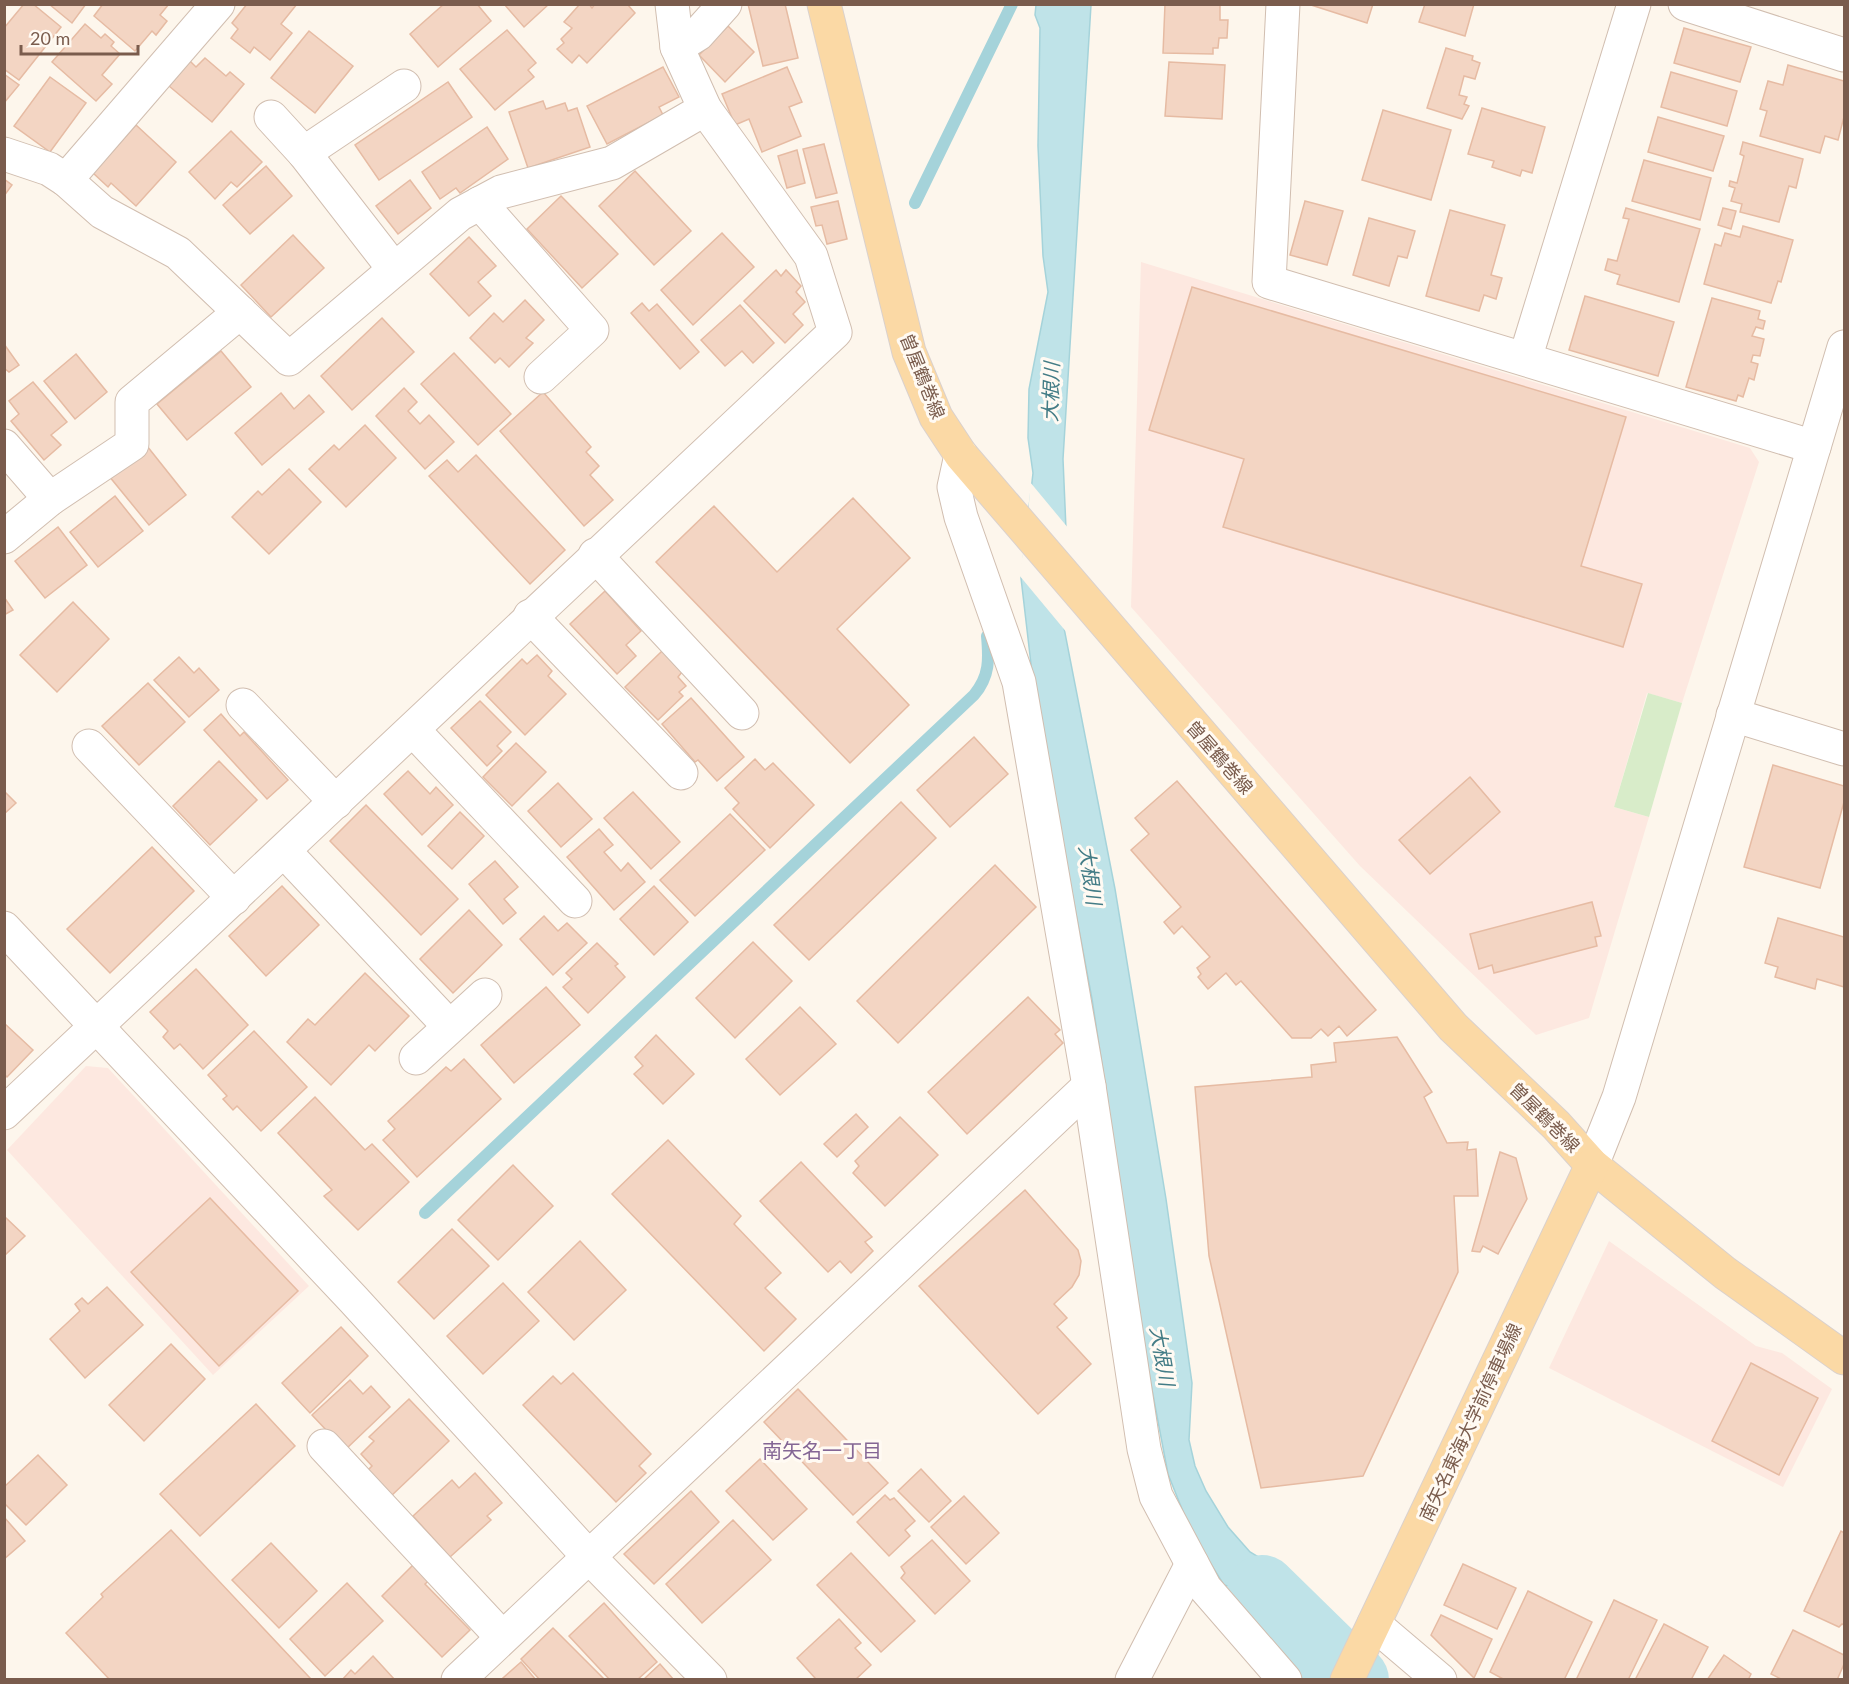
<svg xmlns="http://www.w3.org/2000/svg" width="1849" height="1684" viewBox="0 0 1849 1684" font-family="Lato,'Noto Sans JP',sans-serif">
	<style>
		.commercial { fill: #fde8e0 }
		.green { fill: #d8ecc9 }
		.water { fill: #bfe3e8; stroke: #a5d3da; stroke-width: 1.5 }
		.pier { fill: #fdf6ec }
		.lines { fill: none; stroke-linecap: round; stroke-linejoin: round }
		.stream { stroke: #a5d3da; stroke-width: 12 }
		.river { stroke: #bfe3e8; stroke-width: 70 }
		.building { fill: #f3d5c3; stroke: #e6bba3; stroke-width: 1.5 }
		.minor-casing { stroke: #d1beb0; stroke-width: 35 }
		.major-casing { stroke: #dad1cd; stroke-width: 35 }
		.minor { stroke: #fff; stroke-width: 33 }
		.major { stroke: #fbd9a5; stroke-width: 33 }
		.labels { text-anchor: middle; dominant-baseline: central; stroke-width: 6; stroke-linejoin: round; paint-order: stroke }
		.street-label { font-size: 18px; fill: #7a5c4d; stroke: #fffaf3 }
		.water-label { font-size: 20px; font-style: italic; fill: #437c86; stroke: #fffaf3 }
		.neighbourhood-label { font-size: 20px; fill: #846695; stroke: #fffaf3 }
	</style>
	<rect width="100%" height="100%" fill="#fdf6ec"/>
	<!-- commercial -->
	<g class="commercial">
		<path d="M1141 262 1750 448 1759 462 1682 703 1647 693 1614 807 1649 817 1589 1018 1536 1035 1360 866 1131 607Z"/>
		<path d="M86 1066 108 1068 309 1286 213 1375 7 1150Z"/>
		<path d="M1609 1241 1756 1346 1782 1353 1832 1389 1783 1487 1549 1368Z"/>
	</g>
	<!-- green -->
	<path class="green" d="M1648 693 1682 703 1649 817 1614 807Z"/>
	<!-- water -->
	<path class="water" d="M1036 5H1091L1063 459 1066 529 1064 628 1115 889 1166 1199 1192 1383 1189 1440 1195 1466 1206 1491 1228 1527 1250 1552 1280 1570 1308 1603 1351 1640C1338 1643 1321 1650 1309 1648 1276 1643 1263 1592 1224 1585L1192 1534 1168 1474 1150 1379 1092 999 1034 690 1021 578 1033 473 1028 438 1029 389 1048 292 1043 256 1038 146 1040 28 1035 15Z"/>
	<!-- pier -->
	<g class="pier">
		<path d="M1030 482 1069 529 1068 634 1019 575 1028 525Z"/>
		<path d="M1324 1613 1391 1671 1399 1680H1357L1337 1665 1306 1650Z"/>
	</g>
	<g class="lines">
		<!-- stream -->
		<g class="stream">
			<path d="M915 203 1012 4"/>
			<path d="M425 1213 974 695C990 676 989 659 987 636"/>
		</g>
		<!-- river -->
		<path class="river" d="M1262 1590 1354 1680"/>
	</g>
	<!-- building -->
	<g class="building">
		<path d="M24 4H33L61 27 19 80 4 69V28Z"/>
		<path d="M49 4H86L72 23Z"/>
		<path d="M103 4H169L160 15 167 21 156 35 152 31 135 51 94 16Z"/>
		<path d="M247 4H297L281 24 292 33 270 60 254 47 250 53 231 38 238 29 232 23Z"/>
		<path d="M444 4H477L491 21 438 67 410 34Z"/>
		<path d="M504 4H549L524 27Z"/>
		<path d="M580 4H589L592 8 595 4H627L635 13 587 63 579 55 572 63 557 49 564 43 561 39 572 28 564 22Z"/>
		<path d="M748 4H785L798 58 763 66Z"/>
		<path d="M1165 4H1220V20H1228L1227 38H1219L1218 48H1213V54L1163 53Z"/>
		<path d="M1308 4H1373L1367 23Z"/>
		<path d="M1425 4H1474L1465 36 1419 22Z"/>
		<path d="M85 24 101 38 105 34 114 42 111 46 120 54 102 75 112 84 96 101 52 62Z"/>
		<path d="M728 26 754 52 725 82 699 55Z"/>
		<path d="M1684 28 1751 47 1740 82 1674 63Z"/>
		<path d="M507 30 536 63 528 70 534 77 495 110 460 69Z"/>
		<path d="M309 31 353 66 315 113 271 78Z"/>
		<path d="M1446 48 1473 56 1472 60 1480 63 1475 79 1464 76 1459 95 1467 97 1464 104 1469 106 1462 119 1427 108Z"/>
		<path d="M205 58 226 76 230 72 244 84 212 122 169 86 190 61 196 67Z"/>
		<path d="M1169 62 1225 65 1222 119 1165 116Z"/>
		<path d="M1788 65 1844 81V117L1838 140 1825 136 1820 153 1760 136 1767 111 1760 109 1768 81 1783 85Z"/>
		<path d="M663 67 679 97 659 107 663 115 607 144 587 106Z"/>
		<path d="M787 67 802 102 789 107 801 136 762 152 749 119 735 125 722 94Z"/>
		<path d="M1671 72 1737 91 1727 126 1661 107Z"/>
		<path d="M4 74 19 85 4 103Z"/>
		<path d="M50 77 86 103 50 152 14 126Z"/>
		<path d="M448 82 472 117 379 180 355 145Z"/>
		<path d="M543 101 546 109 565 103 568 111 577 108 590 147 528 168 509 112Z"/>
		<path d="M1482 108 1545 127 1532 173 1522 170 1520 176 1492 167 1494 161 1468 154Z"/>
		<path d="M1383 110 1451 130 1431 200 1362 180Z"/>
		<path d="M1658 117 1724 136 1713 171 1648 152Z"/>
		<path d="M136 125 176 162 136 206 111 183 108 187 93 173Z"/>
		<path d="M487 127 508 159 460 193 456 188 440 199 422 172Z"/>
		<path d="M231 131 262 162 237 187 231 182 215 199 189 172Z"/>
		<path d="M1743 142 1803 159 1796 188 1789 186 1779 222 1740 212 1742 204 1731 201 1735 188 1729 186 1730 181 1737 183 1744 156 1740 154Z"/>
		<path d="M824 144 837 193 816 198 803 149Z"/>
		<path d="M797 150 805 183 787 188 778 156Z"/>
		<path d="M1644 160 1711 178 1700 220 1632 201Z"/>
		<path d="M266 166 292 196 250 234 223 205Z"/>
		<path d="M635 171 691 231 654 265 599 206Z"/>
		<path d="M4 179 12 185 4 196Z"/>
		<path d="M410 180 431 208 398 234 376 206Z"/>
		<path d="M561 196 618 254 582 288 527 229Z"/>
		<path d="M838 201 847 239 827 244 822 225 816 226 811 207Z"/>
		<path d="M1305 201 1343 211 1327 265 1290 255Z"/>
		<path d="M1626 208 1700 229 1679 302 1617 284 1620 275 1605 270 1608 259 1617 261 1629 219 1623 218Z"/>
		<path d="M1723 208 1736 211 1731 229 1718 225Z"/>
		<path d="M1450 210 1505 225 1491 275 1502 278 1496 299 1484 295 1479 311 1426 296Z"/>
		<path d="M1369 218 1415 231 1407 258 1398 256 1389 286 1353 275Z"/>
		<path d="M1743 226 1793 240 1781 282 1778 281 1771 303 1704 284 1715 244 1721 246 1725 233 1740 237Z"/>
		<path d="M722 233 754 267 693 325 661 290Z"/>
		<path d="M293 235 324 268 271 317 241 285Z"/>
		<path d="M469 237 496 266 478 282 491 296 469 316 430 274Z"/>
		<path d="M776 270 781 276 786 270 801 286 796 292 805 302 793 314 803 325 785 343 744 301Z"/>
		<path d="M1192 287 1626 417 1581 566 1642 584 1623 647 1223 527 1244 459 1149 430Z"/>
		<path d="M1585 296 1674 322 1658 376 1569 350Z"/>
		<path d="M1712 298 1760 311 1758 319 1765 321 1763 329 1756 327 1752 336 1764 339 1760 356 1753 355 1751 362 1758 364 1754 380 1749 378 1743 397 1738 395 1736 401 1686 387Z"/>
		<path d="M525 300 544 320 526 338 533 343 509 367 500 358 495 363 470 338 494 313 503 322Z"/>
		<path d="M642 303 649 311 657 304 699 352 680 369 631 313Z"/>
		<path d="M740 305 774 343 753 363 742 351 725 366 701 340Z"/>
		<path d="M382 318 414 352 352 410 321 376Z"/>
		<path d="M4 344 19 365 9 372 4 368Z"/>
		<path d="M221 351 251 387 187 440 157 404Z"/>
		<path d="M454 353 511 414 478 445 421 384Z"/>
		<path d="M76 354 107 392 75 419 44 381Z"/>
		<path d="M33 382 67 422 51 435 61 445 44 460 11 421 19 414 9 401Z"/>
		<path d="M404 388 417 402 408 411 420 424 429 415 454 442 425 469 376 416Z"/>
		<path d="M543 392 591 447 586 452 599 466 590 475 613 500 584 526 500 431Z"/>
		<path d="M281 393 294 409 309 395 324 412 262 465 235 433Z"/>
		<path d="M365 425 396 458 346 507 309 469 334 445 339 450Z"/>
		<path d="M147 446 186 495 149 525 109 476Z"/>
		<path d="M476 455 565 550 530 584 429 476 447 460 458 472Z"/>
		<path d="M289 469 321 502 269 554 232 517 258 491 262 495Z"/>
		<path d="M115 496 143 531 98 567 70 532Z"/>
		<path d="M853 498 910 558 837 629 909 705 850 763 656 562 714 506 777 572Z"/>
		<path d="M58 527 87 565 45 598 15 561Z"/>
		<path d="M605 591 641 631 626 645 636 656 617 674 570 624Z"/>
		<path d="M4 597 13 610 4 615Z"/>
		<path d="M73 602 109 639 57 692 20 655Z"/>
		<path d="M662 651 682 672 678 677 686 686 679 692 683 696 658 720 625 687Z"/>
		<path d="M537 655 552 671 548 676 566 694 525 735 486 695 522 659 527 664Z"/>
		<path d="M179 657 194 673 199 668 219 690 189 717 154 680Z"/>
		<path d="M148 683 185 722 139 765 102 726Z"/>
		<path d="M691 698 744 757 717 781 698 760 695 762 662 724Z"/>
		<path d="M480 701 511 732 497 746 502 751 487 766 451 728Z"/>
		<path d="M221 714 240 736 244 732 288 780 267 799 204 730Z"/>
		<path d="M974 737 1008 774 950 827 917 790Z"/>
		<path d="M516 743 546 772 512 806 483 777Z"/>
		<path d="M755 759 765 770 773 763 814 805 770 848 733 809 739 803 725 788Z"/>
		<path d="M219 761 257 800 210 845 173 806Z"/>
		<path d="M1773 765 1844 786V802L1820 888 1744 867Z"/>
		<path d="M408 771 430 794 436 787 453 805 422 835 384 794Z"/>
		<path d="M1470 777 1500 812 1430 874 1399 840Z"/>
		<path d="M1177 781 1376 1010 1347 1036 1339 1026 1328 1036 1321 1029 1311 1038H1292L1241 981 1236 985 1226 973 1208 989 1198 977 1201 974 1197 968 1210 957 1182 926 1174 934 1164 922 1181 907 1131 850 1149 834 1135 818Z"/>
		<path d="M558 783 592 819 561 847 528 811Z"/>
		<path d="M4 791 16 803 4 814Z"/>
		<path d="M633 792 680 842 651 869 604 818Z"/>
		<path d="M901 802 936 838 809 960 774 925Z"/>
		<path d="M366 805 458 899 421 935 330 841Z"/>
		<path d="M460 812 484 836 452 869 428 846Z"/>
		<path d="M730 814 765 850 695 916 660 880Z"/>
		<path d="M599 829 613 845 604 852 621 871 628 863 645 882 614 910 567 857Z"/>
		<path d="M152 847 194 891 110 973 67 929Z"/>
		<path d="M495 861 518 887 504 899 516 913 503 924 469 884Z"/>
		<path d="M995 865 1036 907 898 1043 857 1001Z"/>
		<path d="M282 886 319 925 266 976 229 936Z"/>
		<path d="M654 886 688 922 654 955 620 919Z"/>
		<path d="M1592 902 1601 936 1595 937 1597 946 1494 973 1492 965 1479 969 1470 934Z"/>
		<path d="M469 910 502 945 453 993 420 959Z"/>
		<path d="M544 916 558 931 567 923 587 943 553 975 520 939Z"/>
		<path d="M1778 918 1844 937V987L1817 979 1815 989 1775 977 1778 967 1765 963Z"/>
		<path d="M753 942 792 981 735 1038 696 998Z"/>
		<path d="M597 943 618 964 615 966 625 977 588 1013 563 987 572 979 566 973Z"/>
		<path d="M196 969 248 1025 203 1069 180 1044 174 1049 163 1037 168 1031 150 1012Z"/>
		<path d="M365 973 409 1016 375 1051 369 1045 331 1085 287 1042 308 1019 315 1025Z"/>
		<path d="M546 987 580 1025 514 1083 481 1045Z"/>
		<path d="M1028 997 1060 1030 1055 1034 1063 1043 967 1134 928 1092Z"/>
		<path d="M800 1007 836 1044 780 1095 746 1059Z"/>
		<path d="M4 1023 33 1050 7 1077 4 1074Z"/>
		<path d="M254 1031 307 1087 261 1131 237 1106 233 1110 223 1099 227 1096 208 1075Z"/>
		<path d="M656 1035 694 1074 663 1104 634 1074 643 1066 635 1057Z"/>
		<path d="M1397 1037 1432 1092 1424 1097 1447 1143 1468 1142 1467 1150 1476 1149 1478 1196H1454L1458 1272 1363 1476 1261 1488 1209 1256 1195 1087 1312 1077 1311 1065 1336 1062 1334 1043Z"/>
		<path d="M464 1059 501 1099 417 1177 383 1140 395 1129 388 1121 446 1067 451 1071Z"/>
		<path d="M315 1097 365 1150 372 1144 409 1182 358 1230 324 1196 332 1190 278 1133Z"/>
		<path d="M856 1114 868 1127 837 1157 824 1144Z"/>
		<path d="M900 1117 938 1155 885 1206 853 1173 859 1166 855 1161Z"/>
		<path d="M668 1140 741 1216 734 1224 781 1273 765 1288 796 1319 764 1351 612 1194Z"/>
		<path d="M1500 1152 1516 1158 1527 1199 1498 1254 1483 1246 1480 1252 1472 1251Z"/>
		<path d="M801 1162 872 1237 865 1242 873 1251 851 1273 840 1261 828 1272 760 1201Z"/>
		<path d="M513 1165 553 1206 498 1260 458 1220Z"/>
		<path d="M1025 1190 1078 1250 1081 1261 1079 1275 1072 1287 1054 1304 1067 1318 1057 1327 1091 1364 1038 1414 919 1286Z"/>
		<path d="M210 1198 298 1291 219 1366 131 1272Z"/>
		<path d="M4 1216 25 1236 4 1256Z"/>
		<path d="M452 1229 489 1266 434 1319 398 1282Z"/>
		<path d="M580 1241 626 1290 574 1340 528 1292Z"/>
		<path d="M503 1283 539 1321 483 1374 447 1336Z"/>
		<path d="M107 1287 143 1325 85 1378 50 1339 80 1311 75 1304 82 1298 88 1304Z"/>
		<path d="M341 1327 368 1356 310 1413 282 1383Z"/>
		<path d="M171 1344 205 1379 144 1441 109 1405Z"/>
		<path d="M1751 1363 1818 1398 1779 1475 1712 1441Z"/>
		<path d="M573 1373 651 1454 639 1466 646 1473 616 1502 523 1405 553 1376 561 1384Z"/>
		<path d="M350 1380 363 1394 371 1386 390 1407 345 1450 312 1415Z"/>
		<path d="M798 1389 888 1483 853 1515 764 1422Z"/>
		<path d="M409 1399 449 1441 390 1497 366 1472 372 1466 361 1454 374 1441 369 1437Z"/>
		<path d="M256 1404 295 1446 200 1536 160 1494Z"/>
		<path d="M38 1455 67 1485 26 1525 4 1503V1487Z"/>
		<path d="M760 1459 807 1509 773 1540 726 1491Z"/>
		<path d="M921 1469 951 1501 929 1522 898 1491Z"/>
		<path d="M475 1473 502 1503 487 1516 491 1520 450 1557 413 1516 452 1480 459 1488Z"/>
		<path d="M691 1491 719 1522 654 1584 624 1554Z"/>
		<path d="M885 1495 890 1500 894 1498 915 1521 905 1530 910 1536 889 1556 857 1522Z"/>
		<path d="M964 1496 999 1533 966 1564 931 1527Z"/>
		<path d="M4 1517 25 1541 4 1559Z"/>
		<path d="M733 1520 771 1560 702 1623 666 1584Z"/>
		<path d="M171 1530 310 1678 308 1680H110L66 1633 103 1597 101 1594Z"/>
		<path d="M1841 1531 1844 1533V1625L1842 1624 1839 1627 1804 1611Z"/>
		<path d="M932 1540 970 1581 935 1614 901 1578 905 1573 901 1567Z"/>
		<path d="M271 1543 317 1591 279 1628 232 1580Z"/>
		<path d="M851 1553 915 1621 881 1652 817 1585Z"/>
		<path d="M416 1562 432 1578 425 1584 470 1630 442 1657 382 1596Z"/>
		<path d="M1463 1564 1516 1588 1497 1629 1444 1605Z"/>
		<path d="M347 1583 383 1621 325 1676 290 1639Z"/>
		<path d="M1528 1591 1592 1622 1564 1680H1505L1490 1672Z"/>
		<path d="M1614 1600 1657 1620 1628 1680H1576Z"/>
		<path d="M604 1603 657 1662 637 1680H610L569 1636Z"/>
		<path d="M1441 1615 1492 1639 1474 1678 1431 1635Z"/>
		<path d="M839 1619 861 1643 855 1648 871 1665 855 1680H813L815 1678 797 1658Z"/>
		<path d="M1664 1624 1708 1647 1691 1680H1635Z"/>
		<path d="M553 1628 605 1680H540L521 1659Z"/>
		<path d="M1793 1630 1844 1655V1664L1837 1680H1783L1771 1674Z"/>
		<path d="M1724 1655 1751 1674 1748 1680H1707Z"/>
		<path d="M373 1656 395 1680H342L351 1670 355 1674Z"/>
		<path d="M521 1662 536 1680H504L503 1678Z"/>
		<path d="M660 1664 674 1680H643Z"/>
	</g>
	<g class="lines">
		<defs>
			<g id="minor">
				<path d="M1283 4 1269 282 1814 447"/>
				<path d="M1685 4 1844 55"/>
				<path d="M677 47 698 34 725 4"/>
				<path d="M271 117 304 153 394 269"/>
				<path d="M304 153 404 86"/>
				<path d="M4 154 49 169 66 180 102 212 178 253 289 359 460 214 501 192 612 163 705 109"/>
				<path d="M66 180 218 4"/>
				<path d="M480 203 592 330 541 377"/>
				<path d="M1525 359 1634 4"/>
				<path d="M4 446 50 499"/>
				<path d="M961 455 954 487 961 517 1019 682 1089 1086 1144 1449 1156 1496 1205 1588 1285 1680"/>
				<path d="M4 537 50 499 132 444V402L240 312"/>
				<path d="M595 555 742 713"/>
				<path d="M530 616 681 773"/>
				<path d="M243 705 336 802"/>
				<path d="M1733 715 1844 749"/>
				<path d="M413 730 575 901"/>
				<path d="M89 746 234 898"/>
				<path d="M284 851 449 1026"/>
				<path d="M4 928 353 1299 589 1557 710 1680"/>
				<path d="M416 1058 485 995"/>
				<path d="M4 1113 835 332 811 256 705 109 677 47 672 4"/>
				<path d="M1592 1165 1619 1097 1844 347"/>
				<path d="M324 1446 501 1636"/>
				<path d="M1374 1624 1440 1680"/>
				<path d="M458 1680 1089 1086"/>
				<path d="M1132 1680 1192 1564"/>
			</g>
			<g id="major">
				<path d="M824 4 909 352 936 417 961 455 1453 1027 1556 1125 1592 1165 1725 1273 1844 1358"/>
				<path d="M1347 1680 1592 1165"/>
			</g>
		</defs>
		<!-- minor casing -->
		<use href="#minor" class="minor-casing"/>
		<!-- major casing -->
		<use href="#major" class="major-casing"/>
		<!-- minor -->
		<use href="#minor" class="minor"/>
		<!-- major -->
		<use href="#major" class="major"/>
	</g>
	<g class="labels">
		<!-- street labels -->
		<g class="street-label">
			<text transform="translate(923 376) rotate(68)">曽屋鶴巻線</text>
			<text transform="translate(1220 757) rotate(49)">曽屋鶴巻線</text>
			<text transform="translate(1545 1117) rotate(45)">曽屋鶴巻線</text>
			<text transform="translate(1470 1422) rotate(-65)">南矢名東海大学前停車場線</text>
		</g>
		<!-- water labels -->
		<g class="water-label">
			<text transform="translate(1050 392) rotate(-88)">大根川</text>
			<text transform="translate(1091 875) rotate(82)">大根川</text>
			<text transform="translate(1163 1356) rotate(80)">大根川</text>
		</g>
		<!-- neighbourhood labels -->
		<g class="neighbourhood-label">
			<text x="822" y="1450">南矢名一丁目</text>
		</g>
	</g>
	<!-- border -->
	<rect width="1849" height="1684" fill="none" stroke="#7a5c4d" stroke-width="12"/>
	<!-- scale -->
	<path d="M21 45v9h117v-9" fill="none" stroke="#7a5c4d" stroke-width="3"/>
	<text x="30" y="45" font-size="18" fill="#7a5c4d" stroke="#fffaf3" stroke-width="4.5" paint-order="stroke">20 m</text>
</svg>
